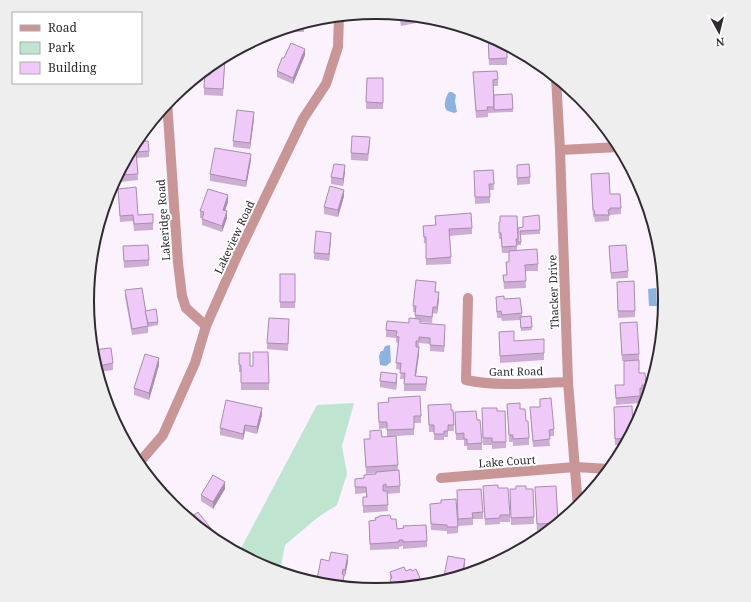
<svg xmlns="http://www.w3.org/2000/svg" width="751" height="602" viewBox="0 0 751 602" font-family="'Noto Serif',serif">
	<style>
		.green { fill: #bfe4cf }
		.water { fill: #8cb3de }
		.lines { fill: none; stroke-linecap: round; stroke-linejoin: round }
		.street { stroke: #c99698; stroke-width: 10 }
		.wall { fill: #ceadd5 }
		.shaded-wall { fill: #a78dae }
		.building { fill: #efc9f8; stroke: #a78dae }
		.labels { text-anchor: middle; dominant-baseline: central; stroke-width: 4; stroke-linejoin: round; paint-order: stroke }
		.street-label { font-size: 11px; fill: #302a31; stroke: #fff }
		.rim { fill: none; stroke: #302a31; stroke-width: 2 }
	</style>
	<rect width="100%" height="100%" fill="#fbf2fd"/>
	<!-- green -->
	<path class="green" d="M354 403 342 446 347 474 337 505 317 518 285 545 280 572 265 568 238 554 317 405Z"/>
	<!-- water -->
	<g class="water">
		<path d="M449 92H452L456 95 455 101 457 112 454 113C452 112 450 112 448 111 442 108 446 96 449 92Z"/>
		<path d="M656 288 657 306H649L648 289Z"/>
		<path d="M390 345 391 362 386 366 380 365 379 356 381 351H383L385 346Z"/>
	</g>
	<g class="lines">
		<!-- street -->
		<g class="street">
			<path d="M556 77 560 150 568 382 578 507"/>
			<path d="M167 101 178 263 182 296 186 308 206 326"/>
			<path d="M560 150 619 147"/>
			<path d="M468 298 466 380C499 387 534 383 568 382"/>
			<path d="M138 464 163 435 195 363 206 326 238 254 303 119 326 84 338 47 339 16"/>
			<path d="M441 478 575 467 610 469"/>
		</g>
	</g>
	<!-- wall -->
	<g class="wall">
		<path d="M399 14 416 16V23L401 26Z"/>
		<path d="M304 22V32H289V27Z"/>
		<path d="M488 35 516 50H511V48H505V49H507V65H489Z"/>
		<path d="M227 54 226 59H225L223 96 204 95V88L210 75 215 61Z"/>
		<path d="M305 55 293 84 277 77V71L284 58Z"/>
		<path d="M473 72 498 79V86H493L494 95 512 94 513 112 488 113V117L476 118Z"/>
		<path d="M367 78H383V109H366Z"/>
		<path d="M254 119 250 149 233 147V141Z"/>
		<path d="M143 131V136L138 137Z"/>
		<path d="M134 142 149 151V157L137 158 138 180 121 182 120 169Z"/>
		<path d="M370 144 368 161 351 160V153Z"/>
		<path d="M251 160 246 187 210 181V174Z"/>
		<path d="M517 165 530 177V184L517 185Z"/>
		<path d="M493 170 494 190H490V203L475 204 474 171Z"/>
		<path d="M345 172 343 186 331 184V177Z"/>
		<path d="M591 174 610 194 621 208V214L610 215V216H609V221L595 222 594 217H593Z"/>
		<path d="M640 186 643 191 648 209H642V199H641Z"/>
		<path d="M118 189 138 215 153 223V230L134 231 133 221 120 222Z"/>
		<path d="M344 196 338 217 324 214V207Z"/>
		<path d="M228 202 225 211 227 218 222 232 202 225V218H200V211Z"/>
		<path d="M539 215 540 234 521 235V245H517V250L538 264V271H525L526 288 504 289 503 275H507L506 262H509V253H502L501 239H499V222H500V216L518 228 523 227Z"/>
		<path d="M435 216 472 228V234L450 236 451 264 426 265V243H424L423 226 435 225Z"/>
		<path d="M331 239 329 261 314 259V253Z"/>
		<path d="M123 246 149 260V266L124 268Z"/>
		<path d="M609 246 628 271V278L611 279Z"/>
		<rect x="280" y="274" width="15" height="34"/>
		<path d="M617 282 635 311V317L618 318Z"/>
		<path d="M436 289 435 292 439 299 437 314 433 313 432 323 420 322V323L445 332 444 352 430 351V344L419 343V354L416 376 427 383 426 391H404V379H400L401 370 396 369 398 343 396 342V338L386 337V330L409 323 415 319V312H413V306Z"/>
		<path d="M125 290 145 311 158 322V325L148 327V333L132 335 125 297Z"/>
		<path d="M496 297 504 299 522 313V317L531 316 532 330 521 331 520 320 502 321 501 318H497Z"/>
		<path d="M620 323 639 354V373L646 385V391H642V395H640V403L616 405 615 385H624L629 361H622Z"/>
		<path d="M289 326 288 351 267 349V343Z"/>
		<path d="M499 332 514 341 544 353V360L500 363Z"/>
		<path d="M268 352 269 390H241V372H239V353L250 366H253Z"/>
		<path d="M92 357 113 363V370L99 372Z"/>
		<path d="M159 365 149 400 134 395V388Z"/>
		<path d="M397 380 396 390 380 387V381Z"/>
		<path d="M540 399 554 429V436H549L550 446 533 447 530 407H540Z"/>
		<path d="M378 403 421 416V423H414V435L396 436 398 470 400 486V493L387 494 388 511 363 513V497H366V493L355 494V479L364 478 376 474V473L366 474 364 439H370V431L382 437H387V428L379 429Z"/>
		<path d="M507 404 520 409 526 421 529 438V445L513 446V442H509Z"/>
		<path d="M428 405 453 410 454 431H448V437H444V440H434V432H429Z"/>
		<path d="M497 411 506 442V448L492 449V445H483L482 415Z"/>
		<path d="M455 412 477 420 482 443V450H467V446H464V440H456Z"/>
		<path d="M614 414 633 429 625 445H615Z"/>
		<path d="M262 415 257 434 245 431 243 440 220 435V428Z"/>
		<path d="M483 486 498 488 510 515V522H500V524L485 525Z"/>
		<path d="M556 486 558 524 550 530 537 531 535 494Z"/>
		<path d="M225 489 213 509 201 501V495Z"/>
		<path d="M510 489H533L534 524 511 525Z"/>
		<path d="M457 490 483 512V519H473V525L458 526Z"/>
		<path d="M430 510 458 527V533L447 534V531L431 530Z"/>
		<path d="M391 519 397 529 403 528V526L427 541V547L403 549V546L399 547V549L370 550 369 521Z"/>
		<path d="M329 561 348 562 345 576H344V581L343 587 319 584Z"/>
		<path d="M412 571 423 585 391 588 390 586V572Z"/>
	</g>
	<!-- shaded-wall -->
	<g class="shaded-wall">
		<path d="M305 49V55L293 84V78Z"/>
		<path d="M254 112V119L250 149V143Z"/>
		<path d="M251 154V160L246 187V181Z"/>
		<path d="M345 165V172L343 186V179Z"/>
		<path d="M344 190V196L338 217V210Z"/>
		<path d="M228 195V202L223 216V210Z"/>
		<path d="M227 211V218L222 232V226Z"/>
		<path d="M331 233V239L329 261V254Z"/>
		<path d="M439 292V299L437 314V307Z"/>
		<path d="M445 325V332L444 352V346Z"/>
		<path d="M419 347V354L415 382V376Z"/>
		<path d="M159 358V365L149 400V393Z"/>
		<path d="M397 374V380L396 390V383Z"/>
		<path d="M262 408V415L257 434V427Z"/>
		<path d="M245 425V431L243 440V434Z"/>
		<path d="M225 482V489L213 509V502Z"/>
		<path d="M220 540V544L217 542Z"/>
		<path d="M348 555V562L345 576V570Z"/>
		<path d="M465 559V565L463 575H462Z"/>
		<path d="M344 575V581L343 587H342Z"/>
	</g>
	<!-- building -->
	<g class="building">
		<path d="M400 14 416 16V17L401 19Z"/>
		<path d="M304 22V26L294 25Z"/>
		<path d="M488 35 505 44V45H503V49H507V58L489 59Z"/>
		<path d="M291 43 305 49 293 78 277 71 282 58H284Z"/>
		<path d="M220 58H225L223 89 204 88 205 74 210 75 211 64 215 61Z"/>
		<path d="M497 71 498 79 493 80 494 107H487L488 110 476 111 473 72Z"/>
		<path d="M367 78H383V103L366 102Z"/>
		<path d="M512 94 513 109 494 110V95Z"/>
		<path d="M237 110 254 112 250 143 233 141Z"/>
		<path d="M352 136 370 137 368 154 351 153Z"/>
		<path d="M148 141 149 151 136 152 138 174 121 175V168L134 142Z"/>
		<path d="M215 148 251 154 246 181 210 174Z"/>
		<path d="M334 164 345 165 343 179 331 177Z"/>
		<path d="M529 164 530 177 517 178V165Z"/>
		<path d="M493 170 494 184H489L490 197H475L474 171Z"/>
		<path d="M609 173 610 194H620L621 208H610V210H608L609 215H595L594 210H593L591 174Z"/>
		<path d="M330 186 344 190 338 210 324 207Z"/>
		<path d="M640 186 643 191 646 202H642V192H641Z"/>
		<path d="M136 187 138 215 153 214V223L134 224 133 215 120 216 118 189Z"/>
		<path d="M208 189 228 195 223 210 227 211 222 226 202 219 204 212 200 211Z"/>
		<path d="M471 213 472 228 449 229 451 257 426 259V237H424L423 226 436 225 435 216Z"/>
		<path d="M539 215 540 230 520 231 521 242H518V228L523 227V217Z"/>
		<path d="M500 216H517L518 239H516L517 246 502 247 501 233H499V222H500Z"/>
		<path d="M316 231 331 233 329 254 314 253Z"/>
		<path d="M148 245 149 260 124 261 123 246Z"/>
		<path d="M626 245 628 271 611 273 609 246Z"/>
		<path d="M537 249 538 264 525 265 526 281 504 282 503 275H507L506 262H509V251Z"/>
		<rect x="280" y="274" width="15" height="28"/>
		<path d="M416 280 436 282 435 292H439L437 307H433L432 317 415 315 416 306H413Z"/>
		<path d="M634 281 635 311H618L617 282Z"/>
		<path d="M142 288 148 326 132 329 125 290Z"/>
		<path d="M504 296V299L520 298 522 313 502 315 501 311 497 312 496 297Z"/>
		<path d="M156 309 158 322 148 323 145 311Z"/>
		<path d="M531 316 532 327 521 328 520 317Z"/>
		<path d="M269 318 289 319 288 344 267 343Z"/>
		<path d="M409 318 420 319V323L445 325 444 346 430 345V338L419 337V341H416V347H419L415 376 427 377 426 384H404L405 373H400L401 363H396L399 337 396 336 397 331 386 330 387 321 409 323Z"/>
		<path d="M637 322 639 354 622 355 620 323Z"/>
		<path d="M514 331V341L544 339V353L500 356 499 332Z"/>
		<path d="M111 348 113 363 99 366 98 378 92 357 91 350Z"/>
		<path d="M253 352H268L269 383H241V365H239V353H250V366H253Z"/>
		<path d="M145 354 159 358 149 393 134 388Z"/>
		<path d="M639 360V373H645L646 385H642V388H640V396L616 398 615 385H624V361Z"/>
		<path d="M381 372 397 374 396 383 380 381Z"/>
		<path d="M420 396 421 416H414V429L387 430V422H379L378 403 389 402 388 398Z"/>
		<path d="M551 398 554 429 549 430 550 439 533 441 530 407H540V399Z"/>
		<path d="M226 400 262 408 257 427 245 425 243 434 220 428Z"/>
		<path d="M520 403V409H525L526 421H528L529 438 513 439V435H509L507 404Z"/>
		<path d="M451 404V410H453L454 425H448V431H444V434H434V425H429L428 405Z"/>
		<path d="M632 406 633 429 628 438 615 439 614 407Z"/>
		<path d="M482 408H497V411H505L506 442H492V438H483Z"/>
		<path d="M476 411 477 420H480L482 443 467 444V439H464V433L456 434 455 412Z"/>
		<path d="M381 430 382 437 396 436 398 465 366 467 364 439H370V431Z"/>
		<path d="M399 470 400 486 386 487V484L383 485V491H387L388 505 363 506V497H367L366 487H355V479L364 478V475L376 474V472Z"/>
		<path d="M213 475 225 482 213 502 201 495Z"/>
		<path d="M498 485V488H508L510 515H500V518L485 519 483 486Z"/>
		<path d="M516 486H526V489H533L534 517 511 518 510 489H516Z"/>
		<path d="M556 486 558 523 537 524 535 487Z"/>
		<path d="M481 489 483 512 472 513 473 518 458 519 457 490Z"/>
		<path d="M456 499 458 527H447V525L431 524 430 504 441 503V500Z"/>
		<path d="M198 512 220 540 217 542 188 519Z"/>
		<path d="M390 515 391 519H396L397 529 404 528 403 526 426 525 427 541 403 542V540H399V542L370 544 369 521 376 520 375 518 379 517V516Z"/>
		<path d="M331 552 348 555 345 570 343 569 342 574 344 575 342 587 316 584 321 559 329 561Z"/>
		<path d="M448 556 465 559 462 575 443 581Z"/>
		<path d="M404 567 406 571 411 569 412 571 416 569 423 585 394 588 390 580 392 578 390 572Z"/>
	</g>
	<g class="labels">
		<!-- street labels -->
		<g class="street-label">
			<text transform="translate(163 220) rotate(-94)">Lakeridge Road</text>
			<text transform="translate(234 237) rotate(-65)">Lakeview Road</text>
			<text transform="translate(553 292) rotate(-92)">Thacker Drive</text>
			<text transform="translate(516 371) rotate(-1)">Gant Road</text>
			<text transform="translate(507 461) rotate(-4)">Lake Court</text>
		</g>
	</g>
	<!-- crop -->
	<path d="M0 0H751V602H0ZM94 301a282 282 0 1 1 564 0a282 282 0 1 1-564 0Z" fill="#eeeeef" fill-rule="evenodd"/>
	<path class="rim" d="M94 301a282 282 0 1 1 564 0a282 282 0 1 1-564 0Z"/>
	<!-- legend -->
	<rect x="12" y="12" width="130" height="72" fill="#ffffff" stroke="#acaaad"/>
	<rect x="20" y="25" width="20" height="6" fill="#c99698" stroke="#acaaad"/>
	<text x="48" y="32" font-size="12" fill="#302a31">Road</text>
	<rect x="20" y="42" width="20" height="12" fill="#bfe4cf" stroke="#acaaad"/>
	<text x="48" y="52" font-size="12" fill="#302a31">Park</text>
	<rect x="20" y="62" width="20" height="12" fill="#efc9f8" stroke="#acaaad"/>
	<text x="48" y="72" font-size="12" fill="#302a31">Building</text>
	<!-- north arrow -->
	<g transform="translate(719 32) rotate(173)" stroke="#ffffff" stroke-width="3" paint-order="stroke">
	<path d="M0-3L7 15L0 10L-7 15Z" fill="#302a31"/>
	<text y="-6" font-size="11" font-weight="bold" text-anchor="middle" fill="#302a31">N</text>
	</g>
</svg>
